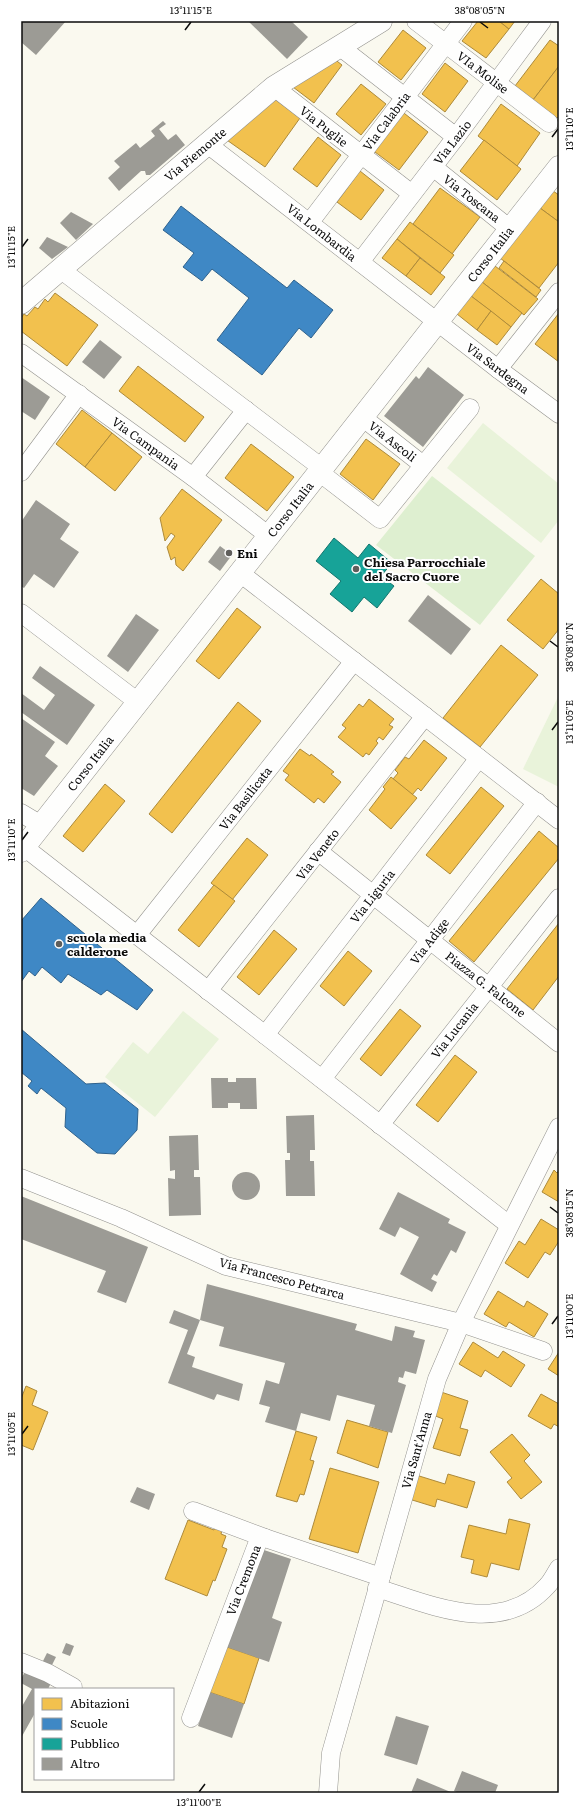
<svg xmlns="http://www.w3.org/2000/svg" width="580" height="1814" viewBox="0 0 580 1814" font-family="Literata,serif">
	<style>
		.green { fill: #deefd0 }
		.pitch { fill: #e9f3da }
		.homes { fill: #f2c14e; stroke: #ad8a3a }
		.schools { fill: #3f88c5; stroke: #2f628d }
		.public { fill: #17a398; stroke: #13756e }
		.building { fill: #9c9b95 }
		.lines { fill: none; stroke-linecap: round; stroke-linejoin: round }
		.minor-casing { stroke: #93928e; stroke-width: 19 }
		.tertiary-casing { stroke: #93928e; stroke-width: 23 }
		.minor { stroke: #fefefd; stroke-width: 18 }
		.tertiary { stroke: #fefefd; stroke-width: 22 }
		.ticks { fill: none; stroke: #0b0b0b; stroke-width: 1.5 }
		.poi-dot { fill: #5f5e5b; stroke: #fff; stroke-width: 1.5 }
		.labels { text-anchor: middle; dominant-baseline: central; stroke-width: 4; stroke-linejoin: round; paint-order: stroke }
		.street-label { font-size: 12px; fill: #0b0b0b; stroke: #fff }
		.poi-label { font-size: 12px; font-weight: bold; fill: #0b0b0b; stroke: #fff; text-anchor: start }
		.neatline { fill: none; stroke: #0b0b0b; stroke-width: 1.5 }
		.ticks-label { font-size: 10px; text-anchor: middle; fill: #0b0b0b }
	</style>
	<rect width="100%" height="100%" fill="#faf9ef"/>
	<!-- green -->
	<path class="green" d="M432 476 535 556 480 625 376 545Z"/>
	<!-- pitch -->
	<g class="pitch">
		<path d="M483 423 559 484V520L541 543 447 468Z"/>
		<path d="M559 695V787L523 769Z"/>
		<path d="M183 1011 219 1039 155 1117 105 1077 133 1042 148 1054Z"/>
	</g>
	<!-- homes -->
	<g class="homes">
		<path d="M478 21H499L509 29 486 58 462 41Z"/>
		<path d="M499 21H515L509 29Z"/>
		<path d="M403 30 426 48 401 80 378 62Z"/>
		<path d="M550 40 559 46V66L533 100 515 86Z"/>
		<path d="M333 58 342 65 314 103 289 84Z"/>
		<path d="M445 63 468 81 445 112 422 94Z"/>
		<path d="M559 66V116L557 118 533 100Z"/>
		<path d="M361 84 386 104 361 135 336 114Z"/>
		<path d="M272 97 300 118 265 167 224 138Z"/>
		<path d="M501 104 540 133 517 166 478 136Z"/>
		<path d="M400 110 428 132 399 170 371 149Z"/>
		<path d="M318 137 341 155 317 187 293 169Z"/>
		<path d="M484 140 521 169 497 200 460 171Z"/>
		<path d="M360 171 384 190 361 220 337 202Z"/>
		<path d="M440 188 480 217 452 254 413 224Z"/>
		<path d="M553 191 559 195V222L540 208Z"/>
		<path d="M540 208 559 222V262L539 288 500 258Z"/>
		<path d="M410 222 454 255 440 273 397 239Z"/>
		<path d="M397 239 420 258 406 276 382 258Z"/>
		<path d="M420 258 445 277 431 295 406 276Z"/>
		<path d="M504 261 541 290 536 297 499 268Z"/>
		<path d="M495 266 538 299 524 315 482 282Z"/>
		<path d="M482 282 522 313 511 327 471 296Z"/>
		<path d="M55 293 98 325 67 366 21 331V318L24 314 27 316 35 307 38 309 45 299 48 302Z"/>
		<path d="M471 296 491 311 477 330 457 314Z"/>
		<path d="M491 311 511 327 497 345 477 330Z"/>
		<path d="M559 313V362L535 344Z"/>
		<path d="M138 366 204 417 185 442 119 391Z"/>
		<path d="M82 410 112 433 85 467 56 444Z"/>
		<path d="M112 433 142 457 115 491 85 467Z"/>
		<path d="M366 439 400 464 373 500 340 474Z"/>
		<path d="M251 444 294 477 267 511 225 478Z"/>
		<path d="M182 489 222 520 183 571 176 565 175 557 171 560 167 547 175 536 171 533 165 541 160 518Z"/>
		<path d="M541 579 559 594V629L543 649 507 620Z"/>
		<path d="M237 608 261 627 219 679 196 661Z"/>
		<path d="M501 645 538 675 480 747 443 718Z"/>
		<path d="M369 699 394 719 389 725 393 727 383 740 379 737 376 741 378 743 369 755 366 753 363 757 338 737 346 728 342 725 359 704 363 707Z"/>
		<path d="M238 702 261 721 172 833 149 814Z"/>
		<path d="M424 740 447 758 421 791 418 788 412 795 393 779 398 773 395 770 405 757 409 759Z"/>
		<path d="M300 749 310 756 311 754 334 772 331 774 341 782 324 803 318 798 314 803 285 780 289 775 283 771Z"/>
		<path d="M391 777 417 798 391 829 369 810 385 789 383 787Z"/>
		<path d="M105 784 125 801 83 852 63 836Z"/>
		<path d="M481 787 504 806 450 874 426 855Z"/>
		<path d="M539 831 559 848V858L474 962 449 941Z"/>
		<path d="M247 838 268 855 232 900 211 883Z"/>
		<path d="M214 885 235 901 199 947 178 930Z"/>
		<path d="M559 923V976L533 1010 507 989Z"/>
		<path d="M274 930 297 949 259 995 237 977Z"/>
		<path d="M348 951 372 971 344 1006 320 986Z"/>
		<path d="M400 1009 421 1026 381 1076 360 1059Z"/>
		<path d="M455 1055 477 1072 438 1122 416 1105Z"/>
		<path d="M554 1170 557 1173 559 1170V1202L542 1192Z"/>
		<path d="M541 1219 559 1230V1241L550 1255 545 1252 528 1278 505 1263 519 1241 525 1245Z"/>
		<path d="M498 1291 524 1307 527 1301 548 1314 534 1337 509 1322 506 1327 484 1314Z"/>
		<path d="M473 1342 498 1358 503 1351 525 1365 511 1387 485 1370 481 1377 459 1364Z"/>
		<path d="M559 1352V1376L548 1369Z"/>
		<path d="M26 1386 37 1391 32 1405 48 1412 33 1450 21 1445V1399Z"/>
		<path d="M441 1392 468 1401 460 1428 468 1430 460 1456 433 1448 443 1419 433 1415Z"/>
		<path d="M541 1394 559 1404V1427L554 1424 551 1429 528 1416Z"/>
		<path d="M347 1420 388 1432 378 1468 337 1453Z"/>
		<path d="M296 1431 317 1437 310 1460 314 1461 304 1495 300 1494 297 1502 276 1496Z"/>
		<path d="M512 1434 530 1455 524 1461 542 1482 521 1499 507 1482 512 1478 490 1452Z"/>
		<path d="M330 1468 379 1482 358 1553 309 1539Z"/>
		<path d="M448 1474 475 1482 467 1508 437 1499 435 1507 409 1499 416 1475 445 1484Z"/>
		<path d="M509 1519 530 1524 519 1570 491 1563 487 1577 471 1573 474 1560 461 1557 469 1525 506 1534Z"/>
		<path d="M188 1520 214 1530 215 1527 222 1530 221 1534 226 1536 222 1547 227 1549 215 1581 213 1580 207 1596 165 1579Z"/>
		<path d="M227 1647 259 1658 244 1704 209 1692Z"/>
	</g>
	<!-- schools -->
	<g class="schools">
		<path d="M181 206 287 288 294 280 333 310 311 338 299 328 262 375 217 340 249 298 212 269 202 281 183 267 194 253 163 230Z"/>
		<path d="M41 898 153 990 137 1010 107 990 101 995 68 974 61 983 42 967 35 976 29 971 21 982V921Z"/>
		<path d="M21 1029 86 1084 105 1083 138 1109 137 1130 115 1154 97 1153 65 1127 66 1108 41 1088 37 1094 28 1086 32 1081 21 1072Z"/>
	</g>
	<!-- public -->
	<path class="public" d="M334 538 358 558 369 544 392 563 381 576 394 586 377 608 364 597 352 612 330 594 341 581 316 561Z"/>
	<!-- building -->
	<g class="building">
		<path d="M21 21H66L36 55 21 42Z"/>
		<path d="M248 21H291L308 37 287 59Z"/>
		<path d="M163 121 166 124 159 129 168 140 176 134 185 145 150 175H146L145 171H141L119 191 108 178 120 167 114 161 136 143 140 148 155 136 151 131Z"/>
		<path d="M71 212 93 224 76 240 60 223Z"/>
		<path d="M47 237 68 247 52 259 39 248Z"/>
		<path d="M100 340 122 357 104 379 82 362Z"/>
		<path d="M428 367 464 395 423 447 384 416 416 376 419 379Z"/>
		<path d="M21 377 50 397 35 420 21 411Z"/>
		<path d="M36 500 70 524 60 539 79 552 54 588 34 574 24 588 21 586V522Z"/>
		<path d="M220 546 232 555 220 571 208 562Z"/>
		<path d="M428 595 471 629 451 655 408 621Z"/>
		<path d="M136 614 159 630 128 672 107 656Z"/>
		<path d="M40 666 95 705 67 745 21 712V693L44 710 55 695 32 678Z"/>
		<path d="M21 718 55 742 45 756 58 766 34 796 21 788Z"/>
		<path d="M211 1078H228V1082H236V1078H256L257 1109H240V1103H228V1108H212Z"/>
		<path d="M314 1115 315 1150H310V1161H314L315 1196H286L285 1160H290V1153H287L286 1116Z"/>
		<path d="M198 1135 199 1170H194V1177H200L201 1215 169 1216 168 1178 175 1179V1170L170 1171 169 1136Z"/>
		<circle cx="246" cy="1186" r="14"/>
		<path d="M398 1192 450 1219 448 1223 466 1232 456 1253 451 1250 437 1276 434 1274 431 1279 437 1282 432 1292 400 1274 419 1237 400 1227 395 1237 379 1229Z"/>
		<path d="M21 1196 148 1247 126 1303 97 1292 106 1271 21 1239Z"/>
		<path d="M207 1284 357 1324 355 1330 392 1341 395 1326 415 1331 413 1337 425 1340 416 1374 405 1371 403 1378 399 1377 398 1382 406 1385 392 1433 369 1426 375 1405 337 1395 330 1421 301 1413 296 1431 265 1422 270 1407 259 1404 266 1380 279 1384 285 1363 219 1346 224 1327 200 1320Z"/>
		<path d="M174 1310 200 1320 187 1354 195 1357 192 1367 243 1384 239 1401 217 1394 214 1400 168 1383 188 1330 169 1323Z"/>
		<path d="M137 1487 155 1494 149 1510 130 1502Z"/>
		<path d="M261 1549 291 1559 272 1618 282 1622 269 1662 227 1647Z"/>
		<path d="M66 1643 74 1646 70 1656 62 1653Z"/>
		<path d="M47 1653 56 1657 50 1669 41 1665Z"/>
		<path d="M28 1666 53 1679 48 1689H35V1713L21 1738V1708L32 1689 21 1683V1679Z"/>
		<path d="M209 1692 244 1704 232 1738 198 1726Z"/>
		<path d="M396 1716 429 1726 417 1765 384 1755Z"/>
		<path d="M462 1771 498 1785 495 1793H460L454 1791Z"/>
		<path d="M417 1778 453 1793H411Z"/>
	</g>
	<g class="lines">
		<defs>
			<g id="minor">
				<path d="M416 21 549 123"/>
				<path d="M339 46 456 137"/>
				<path d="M274 87 412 194"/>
				<path d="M206 143 498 369 559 414"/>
				<path d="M433 167 510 229"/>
				<path d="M310 222 463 21"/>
				<path d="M360 262 456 137 542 21"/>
				<path d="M60 269 322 468"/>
				<path d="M21 353 193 477 269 536"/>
				<path d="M498 369 559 292"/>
				<path d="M362 417 423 465"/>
				<path d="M21 472 79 394"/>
				<path d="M319 472 380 519 470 408"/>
				<path d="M193 477 246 410"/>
				<path d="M240 573 559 820"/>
				<path d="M21 613 138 702"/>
				<path d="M21 813 41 825"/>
				<path d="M24 847 509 1225"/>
				<path d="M318 851 559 1043"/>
				<path d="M137 935 354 661"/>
				<path d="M208 991 425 716"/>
				<path d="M265 1035 479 758"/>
				<path d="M322 1079 537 802"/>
				<path d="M380 1125 559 898"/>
				<path d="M21 1178 121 1218 226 1266 461 1323 543 1351"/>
				<path d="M193 1511 265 1538"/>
				<path d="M377 1588C431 1605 501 1637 547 1586 552 1581 555 1574 559 1568"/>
				<path d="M21 1662 48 1673 73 1687"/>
				<path d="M191 1718 259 1539 265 1538 381 1577"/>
				<path d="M328 1793 331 1753 437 1379 461 1323 559 1127"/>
			</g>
			<g id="tertiary">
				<path d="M21 303 274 87 381 21"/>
				<path d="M21 851 559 167"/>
			</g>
		</defs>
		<!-- minor casing -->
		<use href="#minor" class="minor-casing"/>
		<!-- tertiary casing -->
		<use href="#tertiary" class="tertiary-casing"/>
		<!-- minor -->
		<use href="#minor" class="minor"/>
		<!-- tertiary -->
		<use href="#tertiary" class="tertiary"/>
	</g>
	<!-- ticks -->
	<path class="ticks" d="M480 22 488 28M185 30 191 22M552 137 558 129M22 247 28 239M550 641 558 647M552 730 558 722M22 840 28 832M550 1207 558 1213M552 1324 558 1316M22 1434 28 1426M199 1792 205 1784"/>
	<!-- markers -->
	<g class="poi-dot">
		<circle cx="229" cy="553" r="4"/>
		<circle cx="356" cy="569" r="4"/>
		<circle cx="59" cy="944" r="4"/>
	</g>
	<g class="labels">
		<!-- street labels -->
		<g class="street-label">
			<text transform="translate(483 72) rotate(37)">VIa Molise</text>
			<text transform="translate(386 121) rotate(-53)">Via Calabria</text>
			<text transform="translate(324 126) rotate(38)">Via Puglie</text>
			<text transform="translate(452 142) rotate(-52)">Via Lazio</text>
			<text transform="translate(195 154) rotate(-40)">Via Piemonte</text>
			<text transform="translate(472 198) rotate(38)">Via Toscana</text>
			<text transform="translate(322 232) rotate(38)">Via Lombardia</text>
			<text transform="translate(490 254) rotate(-52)">Corso Italia</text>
			<text transform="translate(498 368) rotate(37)">Via Sardegna</text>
			<text transform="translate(393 441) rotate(38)">Via Ascoli</text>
			<text transform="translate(146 443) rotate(36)">Via Campania</text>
			<text transform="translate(290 509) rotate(-52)">Corso Italia</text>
			<text transform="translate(90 763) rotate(-52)">Corso Italia</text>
			<text transform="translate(245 798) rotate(-52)">Via Basilicata</text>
			<text transform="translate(317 854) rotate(-52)">Via Veneto</text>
			<text transform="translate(372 896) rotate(-52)">Via Liguria</text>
			<text transform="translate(429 941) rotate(-52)">Via Adige</text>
			<text transform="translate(486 984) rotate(38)">Piazza G. Falcone</text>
			<text transform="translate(454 1030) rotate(-52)">Via Lucania</text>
			<text transform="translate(282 1278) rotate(15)">Via Francesco Petrarca</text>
			<text transform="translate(416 1450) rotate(-74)">Via Sant'Anna</text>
			<text transform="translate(243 1580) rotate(-69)">Via Cremona</text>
		</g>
		<!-- poi labels -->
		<g class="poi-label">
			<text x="237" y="553">Eni</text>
			<text x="364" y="562">Chiesa Parrocchiale<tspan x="364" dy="14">del Sacro Cuore</tspan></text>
			<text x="67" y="937">scuola media<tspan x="67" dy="14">calderone</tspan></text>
		</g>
	</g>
	<!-- border -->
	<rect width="580" height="1814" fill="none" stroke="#ffffff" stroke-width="44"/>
	<!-- legend -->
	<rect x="34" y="1688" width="140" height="92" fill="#ffffff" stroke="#9d9d9d"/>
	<rect x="42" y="1698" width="20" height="12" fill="#f2c14e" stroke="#9d9d9d"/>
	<text x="70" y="1708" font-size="12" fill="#0b0b0b">Abitazioni</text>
	<rect x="42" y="1718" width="20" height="12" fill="#3f88c5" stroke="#9d9d9d"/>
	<text x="70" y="1728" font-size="12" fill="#0b0b0b">Scuole</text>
	<rect x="42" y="1738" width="20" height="12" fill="#17a398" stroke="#9d9d9d"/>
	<text x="70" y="1748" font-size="12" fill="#0b0b0b">Pubblico</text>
	<rect x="42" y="1758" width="20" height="12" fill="#9c9b95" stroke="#9d9d9d"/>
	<text x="70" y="1768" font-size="12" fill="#0b0b0b">Altro</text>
	<rect x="22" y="22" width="536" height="1770" class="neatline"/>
	<g class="ticks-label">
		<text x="191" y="14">13°11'15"E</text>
		<text x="480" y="14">38°08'05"N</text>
		<text transform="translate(569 129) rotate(-90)" y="4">13°11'10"E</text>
		<text transform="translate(11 247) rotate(-90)" y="4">13°11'15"E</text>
		<text transform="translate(569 647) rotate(-90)" y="4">38°08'10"N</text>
		<text transform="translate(569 722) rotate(-90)" y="4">13°11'05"E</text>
		<text transform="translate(11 840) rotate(-90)" y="4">13°11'10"E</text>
		<text transform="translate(569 1213) rotate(-90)" y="4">38°08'15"N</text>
		<text transform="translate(569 1316) rotate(-90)" y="4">13°11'00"E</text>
		<text transform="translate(11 1434) rotate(-90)" y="4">13°11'05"E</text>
		<text x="199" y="1806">13°11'00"E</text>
	</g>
</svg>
